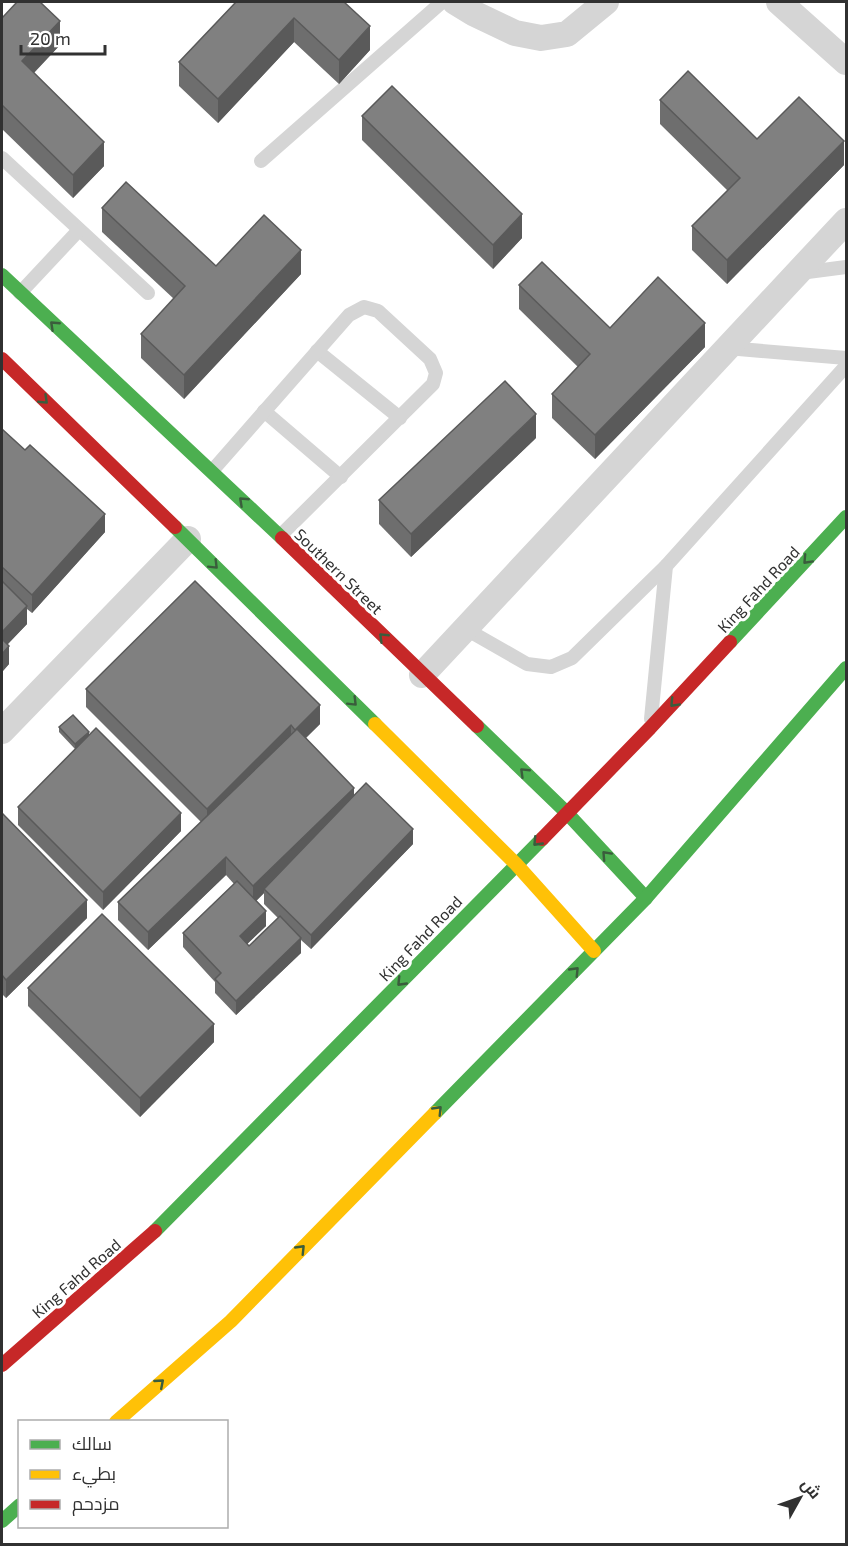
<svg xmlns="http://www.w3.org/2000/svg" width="848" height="1546" viewBox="0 0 848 1546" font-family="'Exo 2',Cairo,sans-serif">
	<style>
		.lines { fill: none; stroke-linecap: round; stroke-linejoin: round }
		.lane { stroke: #d5d5d5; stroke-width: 14 }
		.street { stroke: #d5d5d5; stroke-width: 26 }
		.fast { stroke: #4caf50; stroke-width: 14 }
		.slow { stroke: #ffc107; stroke-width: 14 }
		.jam { stroke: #c62828; stroke-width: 14 }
		.wall { fill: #6e6e6e; fill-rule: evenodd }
		.shaded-wall { fill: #5a5a5a }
		.building { fill: #808080; stroke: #5a5a5a; stroke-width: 1.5 }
		.oneway { stroke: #3a5d3c }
		.labels { text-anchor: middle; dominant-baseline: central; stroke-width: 6; stroke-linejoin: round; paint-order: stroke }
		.street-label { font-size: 16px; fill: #313131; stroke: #fff }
	</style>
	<rect width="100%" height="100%" fill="#fff"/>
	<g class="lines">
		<!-- lane -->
		<g class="lane">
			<path d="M2 158 148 293"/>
			<path d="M261 161 442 2"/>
			<path d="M800 273 846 267"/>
			<path d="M20 293 79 230"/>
			<path d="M727 348 846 358"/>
			<path d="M317 351 400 418"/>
			<path d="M264 411 341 477"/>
			<path d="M212 471 349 315 364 307 378 311 430 359 436 373 433 384 280 536"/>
			<path d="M464 628 527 664 551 667 572 658 666 566 846 366"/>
			<path d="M651 719 666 566"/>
		</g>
		<!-- street -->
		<g class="street">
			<path d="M455 2 473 13 515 33 541 38 567 34 606 2"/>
			<path d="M779 2 846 62"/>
			<path d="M422 675 846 221"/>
			<path d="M2 731 188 539"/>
		</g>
		<!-- fast -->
		<g class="fast">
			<path d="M2 275 282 538"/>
			<path d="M175 527 375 724"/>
			<path d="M730 642 846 517"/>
			<path d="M477 726 566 812 646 898"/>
			<path d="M435 1113 646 898 846 668"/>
			<path d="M155 1231 542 839"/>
			<path d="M2 1521 20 1505"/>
		</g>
		<!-- slow -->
		<g class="slow">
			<path d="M375 724 516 864 594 951"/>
			<path d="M116 1422 231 1321 435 1113"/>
		</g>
		<!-- jam -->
		<g class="jam">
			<path d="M2 359 175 527"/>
			<path d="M282 538 477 726"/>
			<path d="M542 839 650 728 730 642"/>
			<path d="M2 1365 155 1231"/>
		</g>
	</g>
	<!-- wall -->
	<g class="wall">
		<path d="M236 2H344L370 50 339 84 294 42 218 123 179 86V62Z"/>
		<path d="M2 18 60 45 34 73 104 166 73 198 2 129Z"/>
		<path d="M660 100 757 139 844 165 727 284 692 250V226L728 191 660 124Z"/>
		<path d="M362 116 522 238 493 269 362 140Z"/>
		<path d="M102 208 216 266 301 274 184 399 141 358V334L174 299 102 232Z"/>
		<path d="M519 285 610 328 705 347 595 459 552 418V394L578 367 519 309Z"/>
		<path d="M2 429 105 532 32 613 27 609V624L7 645 9 664 2 672Z"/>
		<path d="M536 438 411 557 379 524V500Z"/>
		<path d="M86 689 320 724 306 738 354 796 413 844 311 949 301 940V953L236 1015 215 993V982L183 947V933L234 884 226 875 148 950 118 920V902L201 822 86 707ZM264 893V904L278 918 249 946 247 944 266 926 256 901Z"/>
		<path d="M59 727 89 736 181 831 103 910 18 825V807L75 749 59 732Z"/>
		<path d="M2 813 87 918 6 998 2 994Z"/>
		<path d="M28 988 214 1042 140 1117 28 1006Z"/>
	</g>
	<!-- shaded-wall -->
	<g class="shaded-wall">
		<path d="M294 18V42L218 123V99Z"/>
		<path d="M60 21V45L22 85V61Z"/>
		<path d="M370 26V50L339 84V60Z"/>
		<path d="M844 141V165L727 284V260Z"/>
		<path d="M104 142V166L73 198V175Z"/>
		<path d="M522 214V238L493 269V245Z"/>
		<path d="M301 250V274L184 399V375Z"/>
		<path d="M705 323V347L595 459V435Z"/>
		<path d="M536 414V438L411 557V534Z"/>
		<path d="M105 514V532L32 613V595Z"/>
		<path d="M27 606V624L2 650V632Z"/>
		<path d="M9 646V664L2 672V654Z"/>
		<path d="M320 705V724L295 748V730Z"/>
		<path d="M291 725V743L207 828V809Z"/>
		<path d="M89 732V737L75 749V744Z"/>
		<path d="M354 788V807L264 889V893L253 904V886Z"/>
		<path d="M181 813V831L103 910V892Z"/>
		<path d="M413 829V844L311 949V935Z"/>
		<path d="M226 857V875L148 950V932Z"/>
		<path d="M87 900V918L6 998V980Z"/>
		<path d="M266 911V926L240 951V936Z"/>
		<path d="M301 938V953L236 1015V1001Z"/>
		<path d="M214 1024V1042L140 1117V1098Z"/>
	</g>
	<!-- building -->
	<g class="building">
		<path d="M17 2H40L60 21 22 61 104 142 73 175 2 105V18Z"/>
		<path d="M236 2H344L370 26 339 60 294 18 218 99 179 62Z"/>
		<path d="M688 71 757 139 799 97 844 141 727 260 692 226 740 178 660 100Z"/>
		<path d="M392 86 522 214 493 245 362 116Z"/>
		<path d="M126 182 216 266 264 215 301 250 184 375 141 334 185 286 102 208Z"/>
		<path d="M542 262 610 328 658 277 705 323 595 435 552 394 590 354 519 285Z"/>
		<path d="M505 381 536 414 411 534 379 500Z"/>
		<path d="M2 429 25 450 30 445 105 514 32 595 2 567Z"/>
		<path d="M2 581 27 606 2 632Z"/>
		<path d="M195 581 320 705 295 730 291 725 207 809 86 689Z"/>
		<path d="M2 639 9 646 2 654Z"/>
		<path d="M73 715 89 732 75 744 59 727Z"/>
		<path d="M96 728 181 813 103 892 18 807Z"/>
		<path d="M297 729 354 788 253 886 226 857 148 932 118 902Z"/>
		<path d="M366 783 413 829 311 935 264 889Z"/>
		<path d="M2 813 87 900 6 980 2 975Z"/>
		<path d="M237 881 266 911 240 936 249 946 280 916 301 938 236 1001 215 979 221 973 183 933Z"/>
		<path d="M102 914 214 1024 140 1098 28 988Z"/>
	</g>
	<!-- one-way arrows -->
	<defs><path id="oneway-chevron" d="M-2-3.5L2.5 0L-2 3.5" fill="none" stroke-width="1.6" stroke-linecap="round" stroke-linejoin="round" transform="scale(1.5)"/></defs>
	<g class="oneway">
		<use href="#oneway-chevron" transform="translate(54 325) rotate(-137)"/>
		<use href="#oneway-chevron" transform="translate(44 400) rotate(44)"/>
		<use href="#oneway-chevron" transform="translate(243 501) rotate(-137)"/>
		<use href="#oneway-chevron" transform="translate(807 560) rotate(133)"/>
		<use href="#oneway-chevron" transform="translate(214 565) rotate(45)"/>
		<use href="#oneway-chevron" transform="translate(383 637) rotate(-136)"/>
		<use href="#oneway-chevron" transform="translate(353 702) rotate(45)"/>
		<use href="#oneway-chevron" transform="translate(674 703) rotate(133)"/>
		<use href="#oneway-chevron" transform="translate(524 772) rotate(-136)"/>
		<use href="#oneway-chevron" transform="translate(537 842) rotate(134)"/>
		<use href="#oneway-chevron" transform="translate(606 855) rotate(-133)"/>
		<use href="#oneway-chevron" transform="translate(575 971) rotate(-46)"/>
		<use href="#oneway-chevron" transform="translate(401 982) rotate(134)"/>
		<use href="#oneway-chevron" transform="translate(438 1110) rotate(-46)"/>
		<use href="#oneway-chevron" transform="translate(301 1249) rotate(-46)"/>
		<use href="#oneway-chevron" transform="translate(160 1383) rotate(-41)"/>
	</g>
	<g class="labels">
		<!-- street labels -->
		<g class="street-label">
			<text transform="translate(339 571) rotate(44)">Southern Street</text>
			<text transform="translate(758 589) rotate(-47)">King Fahd Road</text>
			<text transform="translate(420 938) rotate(-46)">King Fahd Road</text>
			<text transform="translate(76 1278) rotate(-41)">King Fahd Road</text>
		</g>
	</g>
	<!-- border -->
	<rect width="848" height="1546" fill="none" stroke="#313131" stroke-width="6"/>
	<!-- legend -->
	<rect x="18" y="1420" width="210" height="108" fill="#ffffff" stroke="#adadad" stroke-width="1.5"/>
	<rect x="30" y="1440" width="30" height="9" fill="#4caf50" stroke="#adadad" stroke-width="1.5"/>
	<text x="72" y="1450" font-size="18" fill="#313131">سالك</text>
	<rect x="30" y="1470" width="30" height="9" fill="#ffc107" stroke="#adadad" stroke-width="1.5"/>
	<text x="72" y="1480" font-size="18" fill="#313131">بطيء</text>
	<rect x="30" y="1500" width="30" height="9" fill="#c62828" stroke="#adadad" stroke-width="1.5"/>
	<text x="72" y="1510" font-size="18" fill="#313131">مزدحم</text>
	<!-- north arrow -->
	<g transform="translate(800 1498) rotate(50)" stroke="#ffffff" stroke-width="4.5" paint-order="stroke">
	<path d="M0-4.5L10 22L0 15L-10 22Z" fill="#313131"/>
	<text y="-9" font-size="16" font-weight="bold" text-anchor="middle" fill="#313131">ش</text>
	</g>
	<!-- scale -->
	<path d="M21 45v9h84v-9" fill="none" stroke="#313131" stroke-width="3"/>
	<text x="30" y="45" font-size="18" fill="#313131" stroke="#ffffff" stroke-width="4.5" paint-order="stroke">20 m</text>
</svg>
